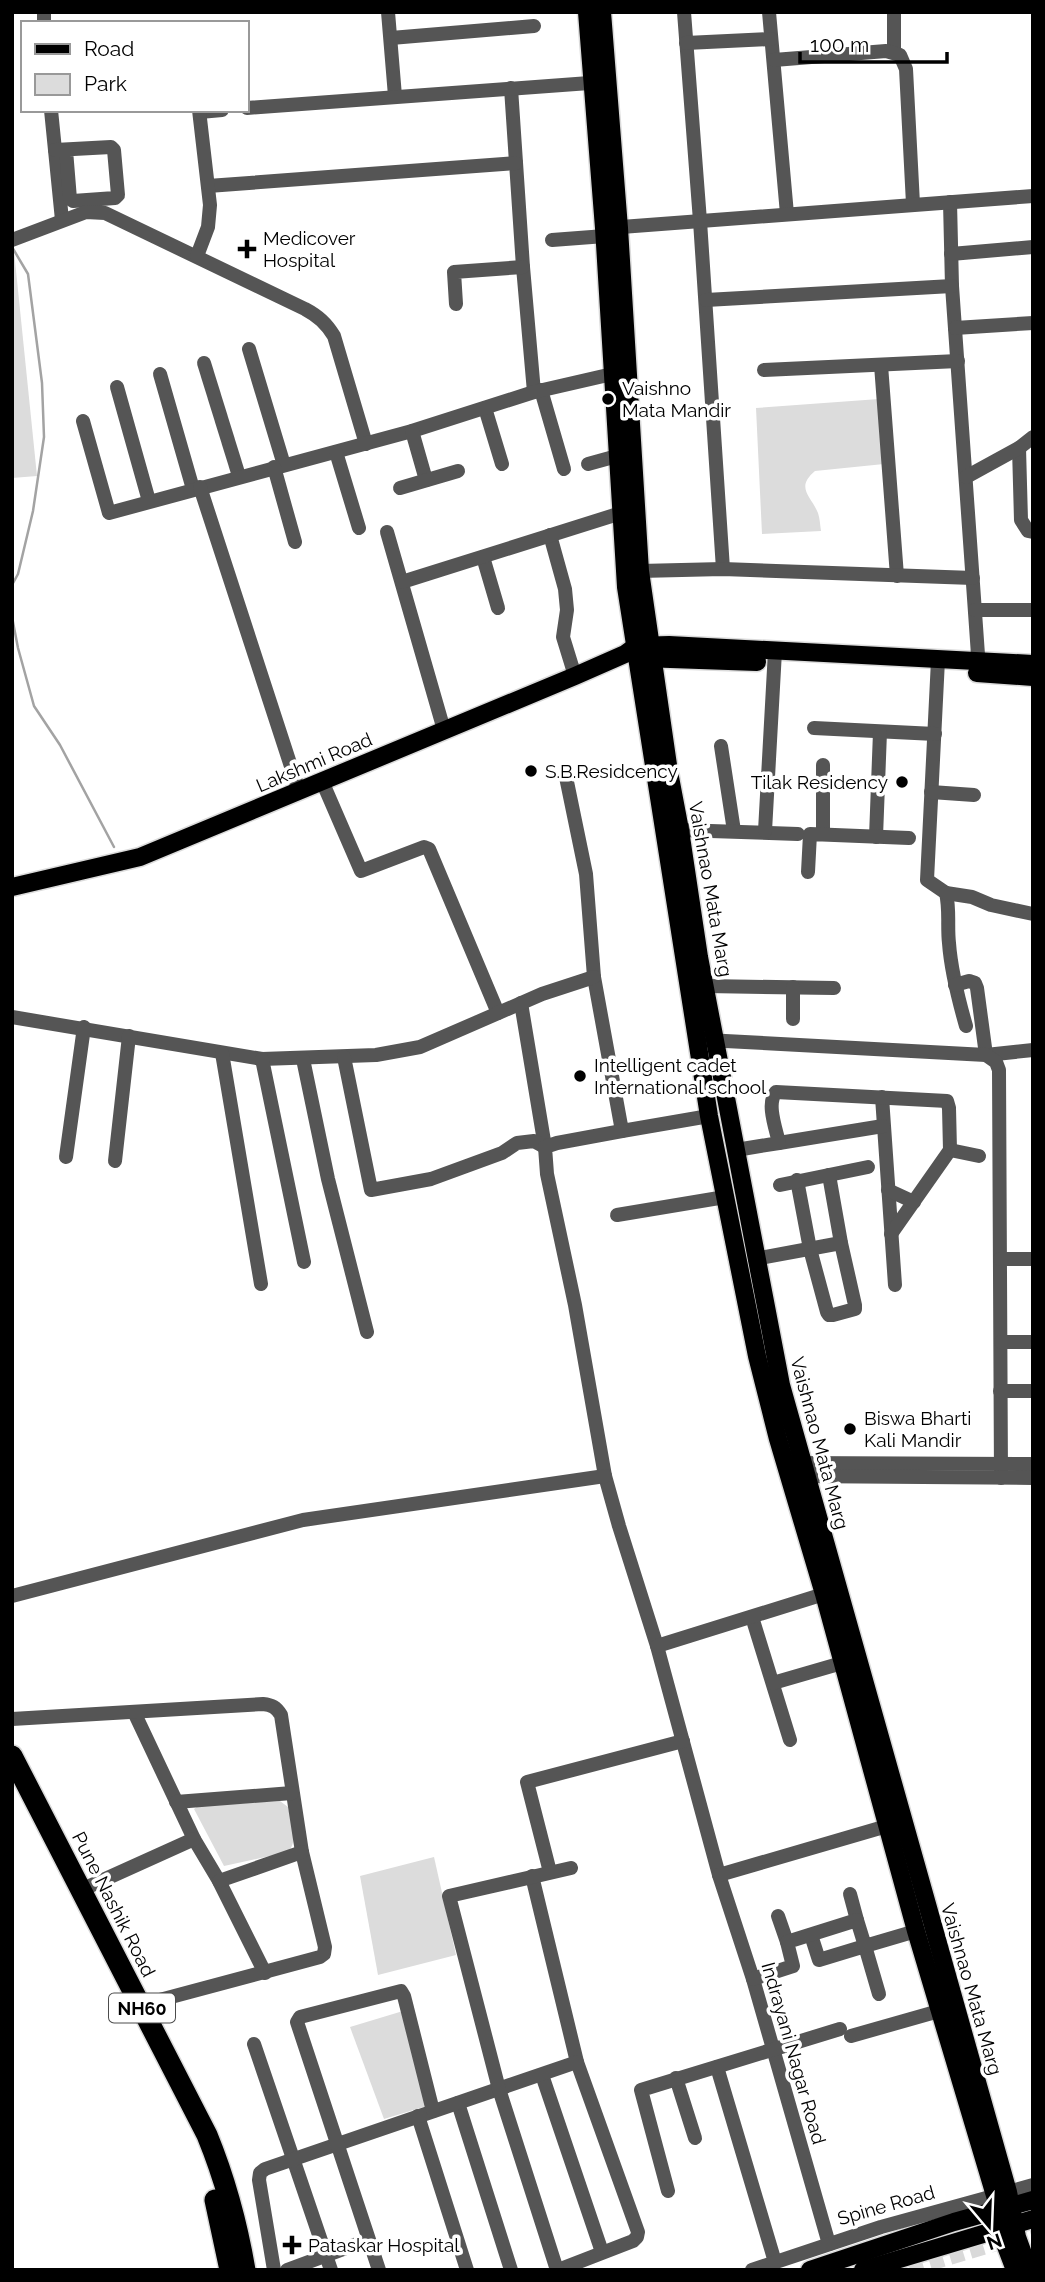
<svg xmlns="http://www.w3.org/2000/svg" width="1045" height="2282" viewBox="0 0 1045 2282" font-family="Raleway,sans-serif">
	<style>
		.green { fill: #dcdcdc }
		.lines { fill: none; stroke-linecap: round; stroke-linejoin: round }
		.stream { stroke: #a3a3a3; stroke-width: 2.5 }
		.minor-tunnel { stroke: #d9d9d9; stroke-width: 14; stroke-dasharray: 14 7; stroke-linecap: butt }
		.major-casing { stroke: #dbdbdb; stroke-width: 21 }
		.highway-casing { stroke: #dbdbdb; stroke-width: 24 }
		.minor { stroke: #555; stroke-width: 14 }
		.major { stroke: #000; stroke-width: 18 }
		.highway { stroke: #000; stroke-width: 21 }
		.poi-dot { fill: #000; stroke: #fff; stroke-width: 2.5 }
		.labels { text-anchor: middle; dominant-baseline: central; stroke-width: 7; stroke-linejoin: round; paint-order: stroke }
		.shield { fill: #fff; stroke: #4c4c4c; stroke-width: 2 }
		.shield-label { font-size: 18px; font-weight: bold; fill: #000 }
		.poi-label { font-size: 19px; fill: #000; stroke: #fff; text-anchor: start }
		.street-label { font-size: 19px; fill: #000; stroke: #fff }
	</style>
	<rect width="100%" height="100%" fill="#fff"/>
	<!-- green -->
	<g class="green">
		<path d="M12 251H14L37 476 12 478Z"/>
		<path d="M879 399 884 464 815 471C795 488 811 496 818 513 820 519 820 525 821 531L762 534 756 408Z"/>
		<path d="M280 1801 288 1807C291 1822 299 1840 288 1852L224 1866 194 1809 198 1806Z"/>
		<path d="M434 1857 456 1955 378 1975 360 1876Z"/>
		<path d="M403 2011 427 2106 384 2119 350 2027Z"/>
	</g>
	<g class="lines">
		<!-- stream -->
		<g class="stream">
			<path d="M12 247 28 274 42 383 44 437 33 511 18 574 12 585"/>
			<path d="M12 617 18 648 34 706 60 745 114 847"/>
		</g>
		<!-- minor-tunnel -->
		<path class="minor-tunnel" d="M910 2270 1033 2233"/>
		<defs>
			<g id="major">
				<path d="M587 12 604 228 626 587 709 1116 757 1356 778 1439 824 1594 916 1931 999 2209 1004 2241 1015 2270"/>
				<path d="M602 12 619 228 640 571 669 772 680 830 699 957 781 1385 1008 2192 1017 2237 1029 2270"/>
				<path d="M642 658 757 662"/>
				<path d="M977 673 1033 677"/>
				<path d="M12 887 140 857 575 676 625 654 636 646 669 645 1033 664"/>
				<path d="M810 2270 954 2222 1033 2200"/>
				<path d="M863 2270 1033 2219"/>
			</g>
			<g id="highway">
				<path d="M12 1756 207 2135C225 2179 237 2223 245 2270"/>
				<path d="M215 2200 230 2270"/>
			</g>
		</defs>
		<!-- major casing -->
		<use href="#major" class="major-casing"/>
		<!-- highway casing -->
		<use href="#highway" class="highway-casing"/>
		<!-- minor -->
		<g class="minor">
			<path d="M44 12V23"/>
			<path d="M388 12 395 96"/>
			<path d="M684 12 700 221 723 569"/>
			<path d="M769 12 787 214"/>
			<path d="M894 12V52"/>
			<path d="M391 38 534 26"/>
			<path d="M686 43 771 39"/>
			<path d="M774 60 886 51 900 55 906 69 913 204"/>
			<path d="M511 88 523 267 534 392"/>
			<path d="M247 108 603 82"/>
			<path d="M51 110 62 220"/>
			<path d="M200 112 222 110"/>
			<path d="M55 150 111 147 114 150 118 195 115 198 73 201 70 199 66 150"/>
			<path d="M208 186 516 163"/>
			<path d="M950 202 952 286 979 669"/>
			<path d="M608 228 1033 196"/>
			<path d="M12 240 86 212 105 213 305 309C318 316 326 323 334 336L366 444"/>
			<path d="M552 240 605 236"/>
			<path d="M951 254 1033 247"/>
			<path d="M197 256 208 227 210 205 199 110"/>
			<path d="M706 300 952 286"/>
			<path d="M456 304 454 272 523 267"/>
			<path d="M955 328 1033 323"/>
			<path d="M249 349 284 465"/>
			<path d="M204 363 239 476"/>
			<path d="M881 365 897 576"/>
			<path d="M764 370 958 361"/>
			<path d="M160 374 193 489"/>
			<path d="M117 387 149 501"/>
			<path d="M541 390 564 469"/>
			<path d="M485 408 502 464"/>
			<path d="M83 421 109 513 412 431 534 392 621 372"/>
			<path d="M412 431 426 480"/>
			<path d="M1019 448 1021 520 1028 531 1033 532"/>
			<path d="M336 452 359 528"/>
			<path d="M588 464 617 456"/>
			<path d="M274 467 295 542"/>
			<path d="M966 477 1019 448 1033 437"/>
			<path d="M200 487 299 791"/>
			<path d="M400 488 458 471"/>
			<path d="M387 532 444 730"/>
			<path d="M550 535 565 589 567 610 563 637 575 676"/>
			<path d="M483 557 498 608"/>
			<path d="M640 571 723 569 973 578"/>
			<path d="M402 582 621 513"/>
			<path d="M975 610H1033"/>
			<path d="M938 660 927 880 946 893C950 910 947 926 949 943 951 971 958 998 966 1026"/>
			<path d="M814 728 935 734"/>
			<path d="M721 746 734 831"/>
			<path d="M566 777 586 874 594 977 622 1131 709 1116"/>
			<path d="M322 781 361 871 424 847 429 849 498 1013"/>
			<path d="M931 792 974 795"/>
			<path d="M680 830 798 834"/>
			<path d="M765 831 775 651"/>
			<path d="M823 834V765"/>
			<path d="M876 837 880 732"/>
			<path d="M808 872 810 834 909 838"/>
			<path d="M946 893 972 897 991 905 1033 914"/>
			<path d="M955 985 969 981 975 983 977 988 986 1055 1033 1050"/>
			<path d="M706 986 834 988"/>
			<path d="M793 987V1019"/>
			<path d="M521 1003 545 1147"/>
			<path d="M12 1017 262 1059 376 1055 420 1047 542 994 594 977"/>
			<path d="M706 1040 986 1055 996 1062 999 1070 1001 1478"/>
			<path d="M222 1053 261 1284"/>
			<path d="M344 1057 371 1190 431 1179 502 1153 517 1143 534 1141 545 1147"/>
			<path d="M262 1059 304 1262"/>
			<path d="M303 1059 328 1179 367 1332"/>
			<path d="M882 1097 895 1285"/>
			<path d="M622 1131 557 1143 545 1147 547 1174 575 1305 605 1476 619 1526 657 1646 719 1875 753 1979 829 2244"/>
			<path d="M779 1143 883 1126"/>
			<path d="M736 1150 779 1143C776 1129 766 1103 776 1092L947 1101 949 1108 950 1150 891 1234"/>
			<path d="M950 1150 979 1156"/>
			<path d="M66 1157 84 1027"/>
			<path d="M115 1161 129 1036"/>
			<path d="M797 1180 810 1249 827 1312 829 1315H833L855 1309V1305L841 1243 829 1175"/>
			<path d="M780 1185 868 1167"/>
			<path d="M888 1190 914 1202"/>
			<path d="M617 1215 725 1197"/>
			<path d="M755 1259 841 1243"/>
			<path d="M1000 1259H1033"/>
			<path d="M1001 1342H1033"/>
			<path d="M1000 1391H1033"/>
			<path d="M793 1463 1033 1464"/>
			<path d="M796 1476 1033 1478"/>
			<path d="M12 1596 303 1520 605 1476"/>
			<path d="M752 1617 790 1740"/>
			<path d="M657 1646 824 1594"/>
			<path d="M773 1683 842 1663"/>
			<path d="M134 1712 194 1839 219 1881 265 1973"/>
			<path d="M12 1719 263 1704C272 1705 276 1707 281 1715L302 1852 325 1947 324 1954 320 1957 141 2005"/>
			<path d="M176 1802 292 1793"/>
			<path d="M550 1872 527 1782 683 1741"/>
			<path d="M719 1875 887 1826"/>
			<path d="M532 1876 577 2062"/>
			<path d="M219 1881 302 1852"/>
			<path d="M81 1890 194 1839"/>
			<path d="M850 1894 857 1920"/>
			<path d="M778 1916 787 1942"/>
			<path d="M811 1935 819 1960 865 1946 879 1994"/>
			<path d="M753 1979 793 1966 787 1942 857 1920 865 1946 916 1931"/>
			<path d="M851 2036 939 2011"/>
			<path d="M254 2044 331 2270"/>
			<path d="M717 2067 775 2262"/>
			<path d="M542 2075 602 2252"/>
			<path d="M676 2078 695 2138"/>
			<path d="M458 2103 511 2270"/>
			<path d="M418 2116 467 2270"/>
			<path d="M668 2191 641 2090 840 2029"/>
			<path d="M274 2270 259 2180 260 2173 265 2169 577 2062 638 2232 637 2237 633 2241 558 2270"/>
			<path d="M287 2270 357 2244"/>
			<path d="M379 2270 297 2022 300 2017 401 1991 404 1996 433 2111"/>
			<path d="M557 2270 499 2089 449 1896 571 1868"/>
			<path d="M752 2270 881 2227 1033 2185"/>
		</g>
		<!-- major -->
		<use href="#major" class="major"/>
		<!-- highway -->
		<use href="#highway" class="highway"/>
	</g>
	<!-- markers -->
	<g class="poi-dot">
		<path d="M243.5 238.5h7v7h7v7h-7v7h-7v-7h-7v-7h7z"/>
		<circle cx="608" cy="399" r="7"/>
		<circle cx="531" cy="771" r="7"/>
		<circle cx="902" cy="782" r="7"/>
		<circle cx="580" cy="1076" r="7"/>
		<circle cx="850" cy="1429" r="7"/>
		<path d="M288.5 2234.5h7v7h7v7h-7v7h-7v-7h-7v-7h7z"/>
	</g>
	<g class="labels">
		<!-- shield labels -->
		<rect class="shield" x="109" y="1993.5" width="66" height="29" rx="5"/>
		<g class="shield-label">
			<text x="142" y="2008">NH60</text>
		</g>
		<!-- poi labels -->
		<g class="poi-label">
			<text x="263" y="238">Medicover<tspan x="263" dy="22">Hospital</tspan></text>
			<text x="622" y="388">Vaishno<tspan x="622" dy="22">Mata Mandir</tspan></text>
			<text x="545" y="771">S.B.Residcency</text>
			<text x="888" y="782" text-anchor="end">Tilak Residency</text>
			<text x="594" y="1065">Intelligent cadet<tspan x="594" dy="22">International school</tspan></text>
			<text x="864" y="1418">Biswa Bharti<tspan x="864" dy="22">Kali Mandir</tspan></text>
			<text x="308" y="2245">Pataskar Hospital</text>
		</g>
		<!-- street labels -->
		<g class="street-label">
			<text transform="translate(314 762) rotate(-23)">Lakshmi Road</text>
			<text transform="translate(711 889) rotate(80)">Vaishnao Mata Marg</text>
			<text transform="translate(820 1443) rotate(75)">Vaishnao Mata Marg</text>
			<text transform="translate(114 1904) rotate(63)">Pune Nashik Road</text>
			<text transform="translate(972 1989) rotate(74)">Vaishnao Mata Marg</text>
			<text transform="translate(794 2053) rotate(74)">Indrayani Nagar Road</text>
			<text transform="translate(886 2205) rotate(-16)">Spine Road</text>
		</g>
	</g>
	<!-- border -->
	<rect width="1045" height="2282" fill="none" stroke="#000000" stroke-width="28"/>
	<!-- legend -->
	<rect x="21" y="21" width="228" height="91" fill="#ffffff" stroke="#999999" stroke-width="2"/>
	<rect x="35" y="44" width="35" height="10" fill="#000000" stroke="#999999" stroke-width="2"/>
	<text x="84" y="56" font-size="21" fill="#000000">Road</text>
	<rect x="35" y="74" width="35" height="21" fill="#dcdcdc" stroke="#999999" stroke-width="2"/>
	<text x="84" y="91" font-size="21" fill="#000000">Park</text>
	<!-- north arrow -->
	<g transform="translate(989 2226) rotate(161)" stroke="#ffffff" stroke-width="5" paint-order="stroke">
	<path d="M0-5L12 26L0 18L-12 26Z" fill="#000000"/>
	<text y="-10" font-size="19" font-weight="bold" text-anchor="middle" fill="#000000">N</text>
	</g>
	<!-- scale -->
	<path d="M800 52v10h147v-10" fill="none" stroke="#000000" stroke-width="3.5"/>
	<text x="810" y="52" font-size="21" fill="#000000" stroke="#ffffff" stroke-width="5" paint-order="stroke">100 m</text>
</svg>
